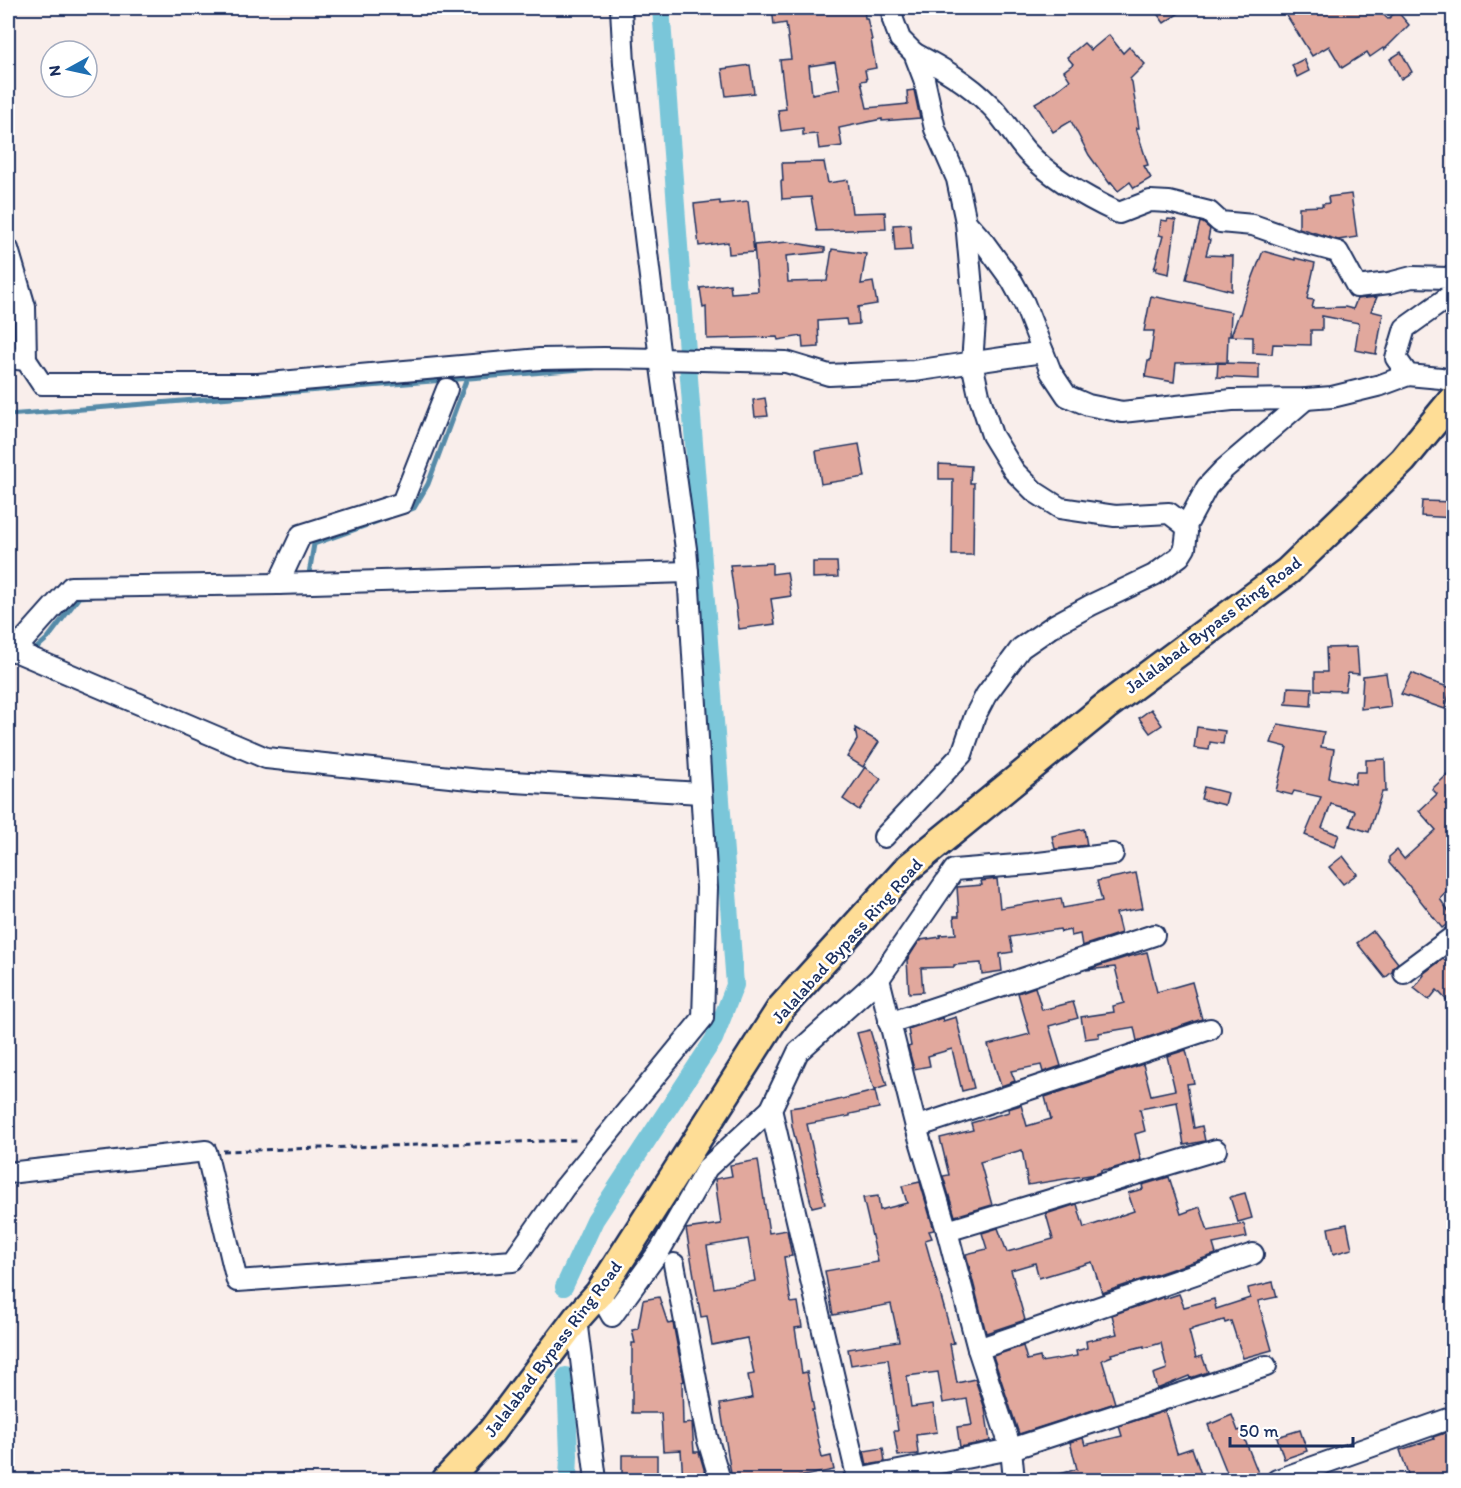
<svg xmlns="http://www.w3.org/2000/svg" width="1461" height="1488" viewBox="0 0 1461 1488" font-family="Itim,sans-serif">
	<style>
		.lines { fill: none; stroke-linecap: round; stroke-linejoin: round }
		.stream { stroke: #548aa8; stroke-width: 5 }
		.canal { stroke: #7ac6d9; stroke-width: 18 }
		.building { fill: #e1a89d; stroke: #1b2f5e; stroke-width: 1.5; fill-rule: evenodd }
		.minor-casing { stroke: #1b2f5e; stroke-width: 24 }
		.highway-casing { stroke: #1b2f5e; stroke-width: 32 }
		.path { stroke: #1b2f5e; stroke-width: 3; stroke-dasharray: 6 4.5; stroke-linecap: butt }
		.minor { stroke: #fff; stroke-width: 20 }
		.highway { stroke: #fedd96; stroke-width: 27 }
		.labels { text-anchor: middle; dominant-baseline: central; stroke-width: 5; stroke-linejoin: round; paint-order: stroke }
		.street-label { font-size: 18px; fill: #1b2f5e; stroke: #fff }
	</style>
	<rect width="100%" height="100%" fill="#f9eeeb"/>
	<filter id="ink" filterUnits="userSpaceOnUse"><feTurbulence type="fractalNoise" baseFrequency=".0167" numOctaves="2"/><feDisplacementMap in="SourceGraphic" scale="12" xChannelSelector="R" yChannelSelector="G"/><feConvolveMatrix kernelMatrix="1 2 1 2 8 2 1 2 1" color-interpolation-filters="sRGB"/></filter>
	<g filter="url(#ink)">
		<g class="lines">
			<!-- stream -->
			<g class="stream">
				<path d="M8 415 594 368"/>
				<path d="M404 512 414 508 428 484 467 378"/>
				<path d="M308 580 314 544 387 518"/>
				<path d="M31 653 48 638 79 597 92 596"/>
			</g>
			<!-- canal -->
			<g class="canal">
				<path d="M564 1287 595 1220 714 1039 735 985 661 8"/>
				<path d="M566 1376 569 1455 568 1480"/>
			</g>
		</g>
		<!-- building -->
		<g class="building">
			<path d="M772 8H864L865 18H867L872 40H871L876 68 865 70 867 80 861 81 867 108 908 104 907 91 914 90 920 118 882 121V119L839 128 842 146 819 149 817 134 803 135V128L781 131 778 110 786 109 780 60 791 59 786 23 774 25ZM835 62 840 89 812 94 809 66Z"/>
			<path d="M1153 8H1187L1164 23Z"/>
			<path d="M1282 8H1376L1388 19 1397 11 1409 25 1384 50 1383 48 1370 57 1367 52 1342 68 1329 46 1312 56Z"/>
			<path d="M1109 35 1123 53 1129 47 1145 64 1130 79 1132 82 1139 128H1136L1148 165 1144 166 1151 178 1134 188 1130 182 1118 191 1111 182 1110 184 1089 155 1071 121 1053 132 1035 103 1056 91 1070 80 1064 71 1073 64 1067 57 1084 43 1091 50Z"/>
			<path d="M1401 52 1412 72 1401 79 1390 59Z"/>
			<path d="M1304 59 1309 71 1297 77 1292 65Z"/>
			<path d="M750 65 754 93 726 96 722 69Z"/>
			<path d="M824 162 828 183 848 180 852 213 885 212 886 229 817 231 811 197 782 199 781 181H783L782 163Z"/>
			<path d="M1351 194 1357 237 1338 240 1299 228V207L1323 206 1322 204 1329 203 1328 197Z"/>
			<path d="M720 201V204L748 201 754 252 729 254 728 242 699 246 694 204Z"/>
			<path d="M1168 219 1176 220 1169 274 1156 271 1157 267 1154 269 1163 236 1159 235 1161 220 1167 221Z"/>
			<path d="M1200 222 1203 223 1210 229 1208 239 1210 240 1206 255 1233 256 1232 291 1186 279Z"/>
			<path d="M910 224 912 250 895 251 893 225Z"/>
			<path d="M788 242 825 248V252L786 256 788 282 827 281 832 249 866 254 861 284 873 282 877 304 858 307 859 324 847 325 846 319 818 321 819 347 803 348 802 336 778 340 777 337 707 339 706 307 703 308 700 288 730 284 731 293 758 291 754 245Z"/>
			<path d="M1263 251 1295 260V258L1315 263 1307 299 1314 300 1312 308 1345 307 1353 309 1357 299 1377 297 1371 311 1383 314 1376 354 1355 350 1359 323 1322 316V330H1311V345L1273 344 1272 354 1253 353V337L1231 336 1239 314H1240L1243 303Z"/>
			<path d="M1151 296 1231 312 1230 336H1228L1227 362 1176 363 1174 382 1145 377 1148 361H1150L1154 331H1144Z"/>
			<path d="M1218 363 1259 364V379L1217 377Z"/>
			<path d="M765 398 768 416 755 417 753 400Z"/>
			<path d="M859 444 865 477 821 484 816 451Z"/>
			<path d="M939 464 971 466 970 483H974L973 555H952L953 479H939Z"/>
			<path d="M1422 501 1454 502V518L1421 516Z"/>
			<path d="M813 562H837L838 577 813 578Z"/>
			<path d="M772 563V574L787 572 791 596 771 599 775 624 739 629 730 565Z"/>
			<path d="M1357 647 1359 674 1348 673 1345 691 1315 690V672H1327L1326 648Z"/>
			<path d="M1386 673 1391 707 1378 709 1377 707 1361 709 1363 676Z"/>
			<path d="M1412 673 1427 680 1451 688 1445 709 1401 694Z"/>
			<path d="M1288 687 1312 688 1311 706 1285 704 1287 699Z"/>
			<path d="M1151 709 1162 725 1150 733 1139 718Z"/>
			<path d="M1278 724 1324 732 1321 747 1334 749 1329 778 1355 784 1356 772H1366V760L1385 759 1386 792H1382L1369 832 1350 826 1355 811 1331 804 1322 828 1339 835 1334 847 1305 835 1321 797 1294 791 1292 795 1276 791 1287 747 1271 743Z"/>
			<path d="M1197 727 1225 731 1223 744 1210 742 1209 750 1194 748Z"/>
			<path d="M855 728 879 742 863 767 847 757 857 740Z"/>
			<path d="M865 767 881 779 859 810 843 799Z"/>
			<path d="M1447 775 1454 782V796L1445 804 1454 812V883L1440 899 1454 919 1442 928 1409 886 1389 863V857L1397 850 1404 859 1436 830 1419 811 1437 794 1432 789Z"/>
			<path d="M1204 787 1228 793 1225 805 1201 799Z"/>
			<path d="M1084 829 1087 845 1055 849 1052 836Z"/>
			<path d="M1343 856 1357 874 1343 884 1329 867Z"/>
			<path d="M1136 873 1143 908 1116 913 1121 933 1082 946 1080 934 1071 936 1070 930 1061 932 1060 929 1010 937 1013 952 1000 954 1002 971 982 974 981 963 954 965V967L921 968 923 992 909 993 907 960 919 941H921V940L940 937V935L956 934 954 916H959L957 887 982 885 981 881 997 879 1000 908 1061 898 1063 908 1102 901 1097 881Z"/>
			<path d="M1373 931 1398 963 1393 968 1392 972 1385 978 1357 943Z"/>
			<path d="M1147 952 1157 992 1192 982 1202 1019 1137 1041 1134 1027 1099 1033V1037L1085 1039 1081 1017 1114 1012 1113 1006 1124 1003 1115 967 1086 970 1127 957Z"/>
			<path d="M1443 959 1454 969V1008L1437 990 1429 1000 1414 988 1424 975 1423 974Z"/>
			<path d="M1035 987 1042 1010 1073 1002 1078 1018 1049 1026 1061 1066 1043 1072 1041 1065 1011 1071 1015 1081 1001 1086 988 1045 1030 1034 1018 993Z"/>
			<path d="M956 1017 974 1088 962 1091 952 1049 928 1056 930 1066 914 1069 908 1047 911 1046 908 1029 942 1018 943 1021Z"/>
			<path d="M870 1030 887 1086 874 1090 857 1033Z"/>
			<path d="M1186 1050 1194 1083 1187 1084 1194 1128 1202 1126 1205 1141 1184 1145 1177 1102 1140 1109 1145 1131 1135 1134 1141 1160 1111 1169 1101 1170V1172L1096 1174 1028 1185 1022 1150 980 1162 992 1205 955 1216 943 1176 949 1175 940 1138 973 1130 971 1123 1009 1112 1008 1109 1021 1105 1027 1126 1051 1119 1045 1097 1143 1064 1151 1095 1175 1090 1167 1056Z"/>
			<path d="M875 1091 879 1108 850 1114V1116L807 1124 825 1204 812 1207 792 1126 790 1108 830 1102Z"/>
			<path d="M758 1160 769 1233 787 1230 792 1256 784 1257 791 1303 798 1302 802 1327 795 1328 802 1373 807 1372 814 1410H812L822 1458 831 1456 834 1470 783 1480H732L720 1404 752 1398 748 1375 754 1374 747 1338 712 1345 707 1316 701 1317 686 1229 721 1224 715 1179 732 1176 730 1165ZM748 1239 755 1281 714 1288 707 1246Z"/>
			<path d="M1169 1177 1181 1214 1200 1207 1208 1231 1244 1224 1247 1237 1213 1244 1216 1254 1102 1293 1092 1262 1039 1278 1035 1263 1011 1270 1025 1320 986 1333 966 1254 987 1249 982 1233 998 1228 1007 1252 1053 1239 1046 1214 1077 1204 1084 1228 1134 1211 1128 1193 1143 1189 1142 1185Z"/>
			<path d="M920 1182 934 1230 929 1231 932 1238 925 1240 954 1343 950 1344 957 1383 975 1379 985 1409 990 1441 960 1447 957 1427 972 1425 967 1399 943 1403 938 1372 907 1376 911 1407 933 1404 937 1432 916 1435 918 1454 898 1456 894 1431H898L888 1359 851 1365 848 1349 899 1341 891 1304 833 1315 825 1271 878 1262 863 1198 878 1196 880 1210 907 1203 902 1186Z"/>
			<path d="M1245 1193 1252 1218 1238 1222 1230 1197Z"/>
			<path d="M1347 1224 1352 1249 1333 1254 1328 1228Z"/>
			<path d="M1273 1282 1277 1297 1258 1301 1272 1350 1243 1358 1231 1321 1225 1323 1224 1320 1192 1329V1330L1189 1331 1196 1358 1202 1356 1208 1372 1190 1378 1189 1376 1157 1389 1153 1374 1167 1369 1161 1343 1144 1348V1346L1111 1354 1112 1356 1102 1360 1115 1403 1019 1434 993 1356 1023 1346 1027 1360 1040 1357 1041 1362 1077 1356 1076 1351 1087 1348 1086 1341 1117 1334 1112 1315 1164 1297V1299L1179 1294 1184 1307 1214 1299 1216 1309 1250 1298 1248 1288Z"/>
			<path d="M659 1297 668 1324 673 1323 684 1381 682 1382 683 1424 692 1423 694 1452H699L704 1469 705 1480H683L681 1450 663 1451 661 1413H632V1343H635L632 1330 638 1329 643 1300Z"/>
			<path d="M1165 1411 1177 1453 1192 1448 1203 1480H1050V1477L1077 1469 1070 1442 1083 1438 1085 1445 1122 1436 1119 1426Z"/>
			<path d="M1232 1415 1238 1431 1241 1430 1259 1475 1246 1480H1230L1208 1425Z"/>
			<path d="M1300 1430 1307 1451 1284 1459 1277 1437Z"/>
			<path d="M1454 1430V1476L1439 1480H1410L1400 1450 1434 1439 1433 1437Z"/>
			<path d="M883 1448 885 1462 867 1465 864 1451Z"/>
			<rect x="622" y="1455" width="35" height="25"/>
		</g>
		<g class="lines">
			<defs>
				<g id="minor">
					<path d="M892 8 893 20 900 39 914 53 924 79 935 129 957 179 966 222 975 321 972 363 979 395 992 435 1014 471 1035 492 1060 508 1115 516 1169 513 1186 526"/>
					<path d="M914 53C942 68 967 82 990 105 1005 119 1014 138 1027 152 1052 179 1087 198 1119 213L1150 201 1169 202 1209 212 1220 222 1253 225 1301 242 1338 252 1357 287 1389 283 1412 277 1448 278 1454 293"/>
					<path d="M966 222 983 241 1012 281 1024 303 1051 372 1067 396 1088 405 1122 412 1232 400 1306 399 1332 397 1381 385 1408 375"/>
					<path d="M8 249 25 307 26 360"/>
					<path d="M1454 293 1405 328 1396 358 1408 375 1441 378 1454 382"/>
					<path d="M8 358 26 360 42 384H258L540 359 604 358 660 359 624 64 621 8"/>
					<path d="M278 584 301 535 402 503 447 389"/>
					<path d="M8 648 266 758 479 780 701 793"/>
					<path d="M14 651 71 587 278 584 688 572"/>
					<path d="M884 837 962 754 975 716 986 695 1021 648 1056 624 1091 605 1154 575 1180 556 1185 548 1187 532 1186 526 1207 487 1223 470 1306 399"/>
					<path d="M1404 973 1454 936"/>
					<path d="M879 979 916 1127 947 1231 978 1349 1011 1449 1014 1480"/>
					<path d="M889 1023 1154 935"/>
					<path d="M771 1109 858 1480"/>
					<path d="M916 1127 1210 1029"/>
					<path d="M8 1173 206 1151 237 1281 513 1261 564 1188 703 1018 707 888 688 572 686 549 660 359 786 362 829 375 914 371 1043 352"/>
					<path d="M947 1231 1216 1150"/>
					<path d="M674 1264 707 1437 720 1480"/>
					<path d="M599 1293 612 1316 660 1250 707 1168 771 1109 798 1052 879 979 954 870 1030 864 1113 854"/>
					<path d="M576 1319 596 1480"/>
					<path d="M978 1349 1253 1254"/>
					<path d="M853 1480 1011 1449 1266 1366"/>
					<path d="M1277 1480 1454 1417"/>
				</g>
				<path id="highway" d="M446 1480 491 1432 576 1319 599 1293 781 1008 909 867 1105 707 1288 571 1403 460 1454 398"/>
			</defs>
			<!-- minor casing -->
			<use href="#minor" class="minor-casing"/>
			<!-- highway casing -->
			<use href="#highway" class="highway-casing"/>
			<!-- path -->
			<path class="path" d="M223 1151 579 1140"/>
			<!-- minor -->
			<use href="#minor" class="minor"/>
			<!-- highway -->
			<use href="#highway" class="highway"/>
		</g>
	</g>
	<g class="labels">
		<!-- street labels -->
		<g class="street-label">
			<text transform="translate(1213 625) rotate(-37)">Jalalabad Bypass Ring Road</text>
			<text transform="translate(847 941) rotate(-48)">Jalalabad Bypass Ring Road</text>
			<text transform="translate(553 1349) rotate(-53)">Jalalabad Bypass Ring Road</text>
		</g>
	</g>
	<!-- margin -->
	<rect width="1461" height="1488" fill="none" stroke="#fff" stroke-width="30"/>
	<rect x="15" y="15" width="1431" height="1458" fill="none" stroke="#1b2f5e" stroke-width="2" filter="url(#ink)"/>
	<!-- north arrow -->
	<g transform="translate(69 69) rotate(262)"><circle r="28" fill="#ffffff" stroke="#a4acbf" stroke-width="1.5"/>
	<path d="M0-4.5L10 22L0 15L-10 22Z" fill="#1f6fb2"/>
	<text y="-9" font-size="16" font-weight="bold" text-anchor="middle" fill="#1b2f5e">N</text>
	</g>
	<!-- scale -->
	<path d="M1230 1437v9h123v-9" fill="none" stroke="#1b2f5e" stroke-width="3"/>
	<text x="1239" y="1437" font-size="18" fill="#1b2f5e" stroke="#ffffff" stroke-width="4.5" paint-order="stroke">50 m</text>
</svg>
